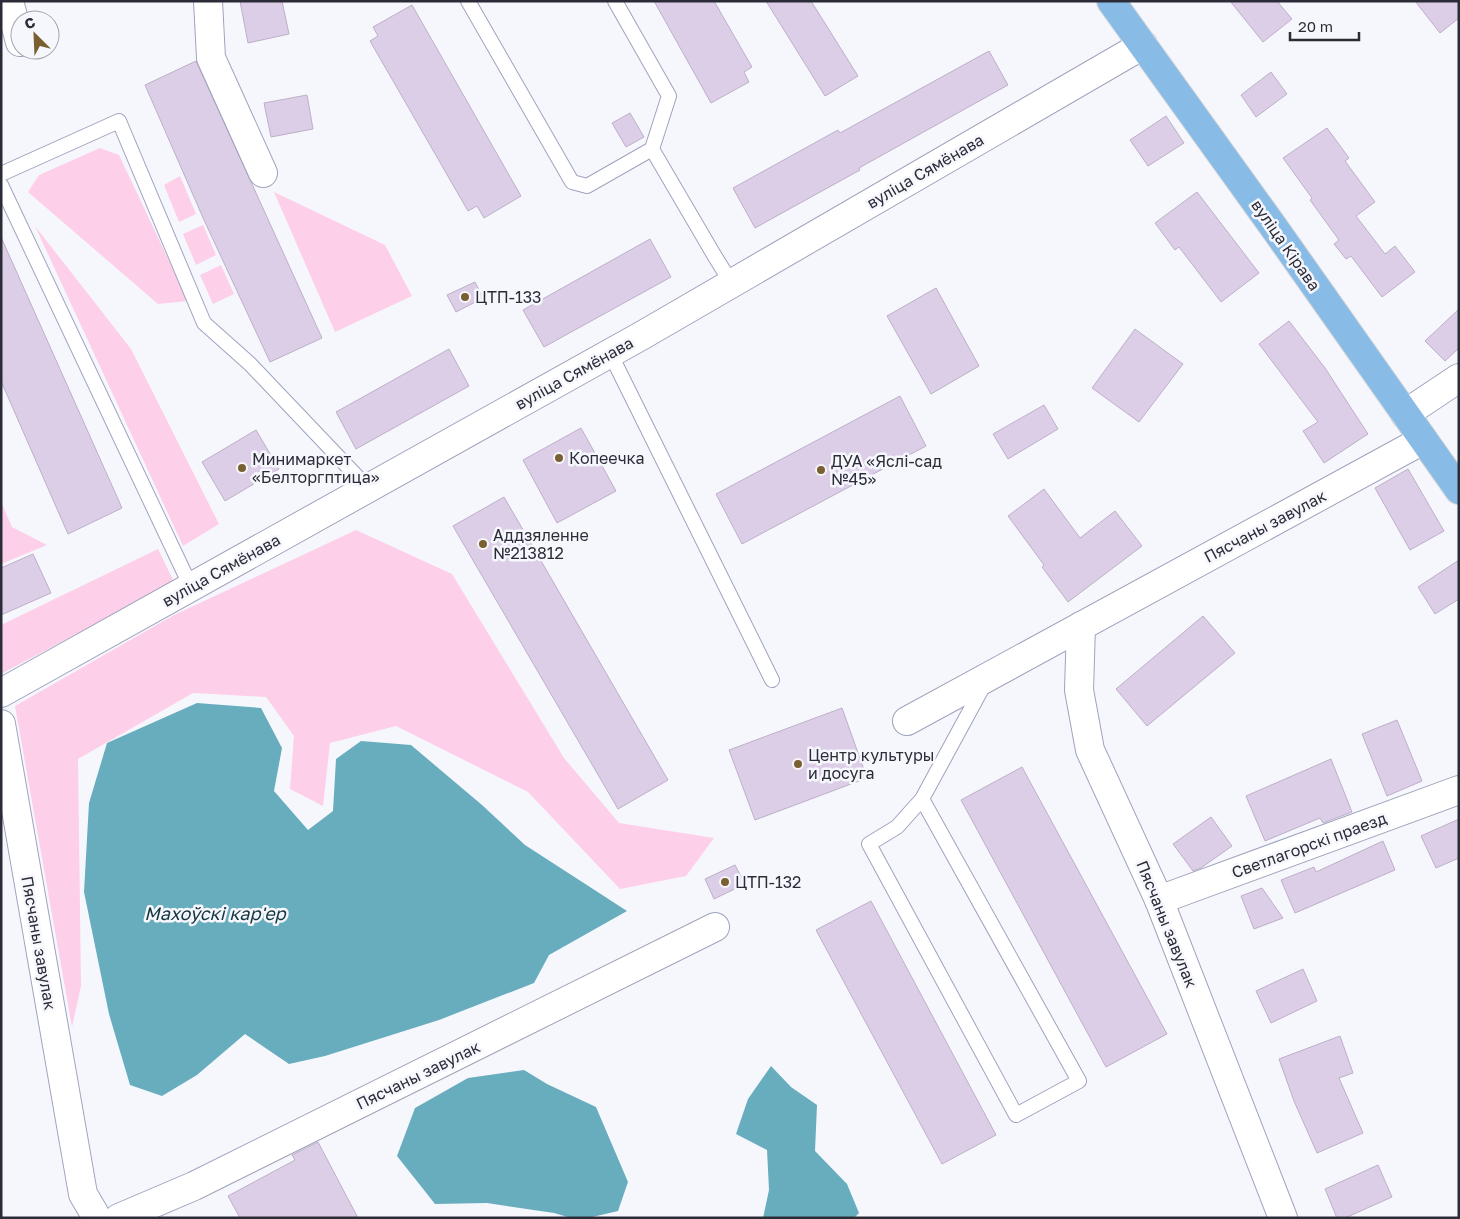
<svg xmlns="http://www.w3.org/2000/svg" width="1460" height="1219" viewBox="0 0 1460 1219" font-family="'Golos Text',sans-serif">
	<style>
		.green { fill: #fdcfe9 }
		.water { fill: #68adbd }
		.building { fill: #dccee7; stroke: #bdafc8 }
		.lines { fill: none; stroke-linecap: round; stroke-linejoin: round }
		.service-casing { stroke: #9fa3bd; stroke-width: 16 }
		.minor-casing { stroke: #9fa3bd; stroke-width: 30 }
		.primary-casing { stroke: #d5d5d7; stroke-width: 30 }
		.service { stroke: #fff; stroke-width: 14 }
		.minor { stroke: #fff; stroke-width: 28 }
		.primary { stroke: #88bce6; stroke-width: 28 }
		.poi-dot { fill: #7a6031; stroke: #f6f7fd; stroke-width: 2 }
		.labels { text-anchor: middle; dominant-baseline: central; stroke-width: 5; stroke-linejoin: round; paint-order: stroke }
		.street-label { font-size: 16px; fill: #2b2c37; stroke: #f6f7fd }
		.poi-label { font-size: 16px; fill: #2b2c37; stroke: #f6f7fd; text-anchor: start }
		.water-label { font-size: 18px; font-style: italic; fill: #14363e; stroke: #f6f7fd }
	</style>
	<rect width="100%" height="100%" fill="#f6f7fd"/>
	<!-- green -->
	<g class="green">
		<path d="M100 148 119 155 188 301 158 304 28 192 39 175Z"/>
		<path d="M180 176 196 214 179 222 164 185Z"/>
		<path d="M274 192 385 245 412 296 335 332Z"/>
		<path d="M203 225 216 255 196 265 183 234Z"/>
		<path d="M35 226 131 349 219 524 183 546Z"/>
		<path d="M221 265 234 294 213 304 200 275Z"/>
		<path d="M1 502 12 527 47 545 1 564Z"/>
		<path d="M356 530 452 574 564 758 619 823 714 838 686 876 620 889 528 792 396 726 330 743 323 806 290 789 294 736 266 697 193 693 78 759 81 986 72 1027 15 706 174 615Z"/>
		<path d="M158 549 174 582 1 674V625Z"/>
	</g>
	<!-- water -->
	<g class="water">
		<path d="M197 703 261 708 282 748 274 791 308 830 333 811 336 759 361 741 411 745 482 805 525 845 627 911 549 955 534 983 439 1020 325 1056 289 1064 245 1034 197 1075 162 1096 130 1085 109 1014 84 892 89 803 107 743Z"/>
		<path d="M771 1066 791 1087 817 1105 815 1151 847 1184 859 1213 854 1218H763L769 1190 767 1150 736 1134 748 1099Z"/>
		<path d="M524 1070 547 1084 596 1107 628 1182 618 1211 588 1218H571L554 1213 487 1203 435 1204 397 1156 415 1108 468 1078Z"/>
	</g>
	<!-- building -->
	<g class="building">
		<path d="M240 1H282L289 34 248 43Z"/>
		<path d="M654 1H714L752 67 744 72 749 82 711 103Z"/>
		<path d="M766 1H811L858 76 825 96Z"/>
		<path d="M1230 1H1277L1292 19 1263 42Z"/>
		<path d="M1415 1H1459V18L1440 33Z"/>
		<path d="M412 5 521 196 484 218 477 206 468 211 370 41 378 36 373 27Z"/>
		<path d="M989 51 1008 85 859 168 860 170 755 228 733 188 838 130 840 133Z"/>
		<path d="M196 61 322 338 270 362 204 220 145 85Z"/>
		<path d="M1271 72 1287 94 1256 117 1241 95Z"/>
		<path d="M307 95 313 129 271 137 264 103Z"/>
		<path d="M630 113 644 137 626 147 612 123Z"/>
		<path d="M1166 116 1184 143 1148 166 1130 140Z"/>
		<path d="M1327 128 1349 158 1345 161 1375 202 1356 216 1385 254 1395 246 1415 272 1382 297 1351 256 1346 259 1334 244 1339 240 1310 200 1312 198 1283 158Z"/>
		<path d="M1197 192 1259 273 1221 302 1179 247 1175 250 1155 223Z"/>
		<path d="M1 237 122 508 68 534 1 381Z"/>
		<path d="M650 239 671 277 544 347 523 310Z"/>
		<path d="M475 282 483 298 456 312 447 295Z"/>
		<path d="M936 288 979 366 931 394 887 316Z"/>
		<path d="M1459 309V348L1445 361 1425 341Z"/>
		<path d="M1289 321 1325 368 1368 434 1324 463 1303 431 1318 422 1259 344Z"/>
		<path d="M1135 329 1183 364 1139 422 1092 388Z"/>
		<path d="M449 349 469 386 356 449 336 412Z"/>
		<path d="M900 396 926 446 742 544 716 494Z"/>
		<path d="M1044 405 1058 429 1008 459 993 434Z"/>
		<path d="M581 428 616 491 557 523 523 460Z"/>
		<path d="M256 430 279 469 225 501 202 462Z"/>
		<path d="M1408 469 1444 531 1410 550 1375 488Z"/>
		<path d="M1044 489 1080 538 1115 511 1142 546 1068 602 1042 567 1044 565 1008 516Z"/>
		<path d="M504 497 668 780 618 809 453 526Z"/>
		<path d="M33 554 51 593 1 615V568Z"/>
		<path d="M1459 560V599L1435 614 1418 587Z"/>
		<path d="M1203 616 1235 653 1147 726 1116 689Z"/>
		<path d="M842 708 867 778 755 820 729 750Z"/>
		<path d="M1397 720 1422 781 1387 796 1362 734Z"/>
		<path d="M1331 759 1352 812 1323 823 1320 818 1265 841 1246 796Z"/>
		<path d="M1022 767 1167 1034 1106 1067 961 800Z"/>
		<path d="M1211 817 1232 846 1201 868 1193 871 1173 844Z"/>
		<path d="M1459 819V858L1436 868 1421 836Z"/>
		<path d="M1383 841 1395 870 1295 913 1281 880 1314 867 1316 872Z"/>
		<path d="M735 865 745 884 714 899 705 879Z"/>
		<path d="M1262 888 1283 918 1254 929 1241 896Z"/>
		<path d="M871 901 996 1135 942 1164 816 930Z"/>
		<path d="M1303 969 1317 1001 1271 1023 1256 991Z"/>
		<path d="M1340 1036 1353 1073 1339 1078 1363 1133 1317 1153 1294 1101 1279 1059Z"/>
		<path d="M318 1142 358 1218H240L228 1196 295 1160 292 1155Z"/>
		<path d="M1378 1165 1392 1197 1345 1218H1337L1325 1189Z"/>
	</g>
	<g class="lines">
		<defs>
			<g id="service">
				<path d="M468 1 572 182 587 186 652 149 714 255 732 284"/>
				<path d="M615 1 669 96 652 149"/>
				<path d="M1 174 119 121 204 323 250 364 368 488"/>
				<path d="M1 185 191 587"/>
				<path d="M610 353 772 680"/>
				<path d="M922 799 897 827 869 844 1016 1115 1079 1081 922 799 985 683"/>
			</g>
			<g id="minor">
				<path d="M9 1 20 42"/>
				<path d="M208 1 211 58 263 173"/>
				<path d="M1405 414 1459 378"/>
				<path d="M1081 626 1079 690 1090 750 1159 900 1283 1218"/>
				<path d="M1 693 641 336 1143 45"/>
				<path d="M907 721 1423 440"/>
				<path d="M1 724 83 1194 97 1218"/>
				<path d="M1159 900 1459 790"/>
				<path d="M119 1218 194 1186 715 927"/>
			</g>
			<path id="primary" d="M1111 1 1275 229 1459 490"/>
		</defs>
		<!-- service casing -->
		<use href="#service" class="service-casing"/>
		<!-- minor casing -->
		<use href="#minor" class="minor-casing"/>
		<!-- primary casing -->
		<use href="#primary" class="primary-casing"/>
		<!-- service -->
		<use href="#service" class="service"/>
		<!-- minor -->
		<use href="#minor" class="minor"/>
		<!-- primary -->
		<use href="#primary" class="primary"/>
	</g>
	<!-- markers -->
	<g class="poi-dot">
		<circle cx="465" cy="297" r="5"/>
		<circle cx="559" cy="458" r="5"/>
		<circle cx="242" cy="468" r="5"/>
		<circle cx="821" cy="470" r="5"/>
		<circle cx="483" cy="544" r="5"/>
		<circle cx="798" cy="764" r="5"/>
		<circle cx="725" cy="882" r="5"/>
	</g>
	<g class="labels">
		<!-- street labels -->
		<g class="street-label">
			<text transform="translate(925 171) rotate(-30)">вуліца Сямёнава</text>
			<text transform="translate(1286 245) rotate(55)">вуліца Кірава</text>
			<text transform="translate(574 373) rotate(-29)">вуліца Сямёнава</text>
			<text transform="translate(1265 526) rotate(-28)">Пясчаны завулак</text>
			<text transform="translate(221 570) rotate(-29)">вуліца Сямёнава</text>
			<text transform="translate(1309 845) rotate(-20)">Светлагорскі праезд</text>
			<text transform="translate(1167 924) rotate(68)">Пясчаны завулак</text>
			<text transform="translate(39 943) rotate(80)">Пясчаны завулак</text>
			<text transform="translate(418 1075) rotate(-26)">Пясчаны завулак</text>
		</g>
		<!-- poi labels -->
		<g class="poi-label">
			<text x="475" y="297">ЦТП-133</text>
			<text x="569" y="458">Копеечка</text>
			<text x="252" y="459">Минимаркет<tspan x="252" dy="18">«Белторгптица»</tspan></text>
			<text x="831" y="461">ДУА «Яслі-сад<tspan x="831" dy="18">№45»</tspan></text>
			<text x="493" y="535">Аддзяленне<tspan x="493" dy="18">№213812</tspan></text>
			<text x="808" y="755">Центр культуры<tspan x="808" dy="18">и досуга</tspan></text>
			<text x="735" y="882">ЦТП-132</text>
		</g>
		<!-- water labels -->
		<g class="water-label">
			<text x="215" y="913">Махоўскі кар'ер</text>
		</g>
	</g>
	<!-- border -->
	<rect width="1460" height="1219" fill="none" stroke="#2b2c37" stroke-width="5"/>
	<!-- north arrow -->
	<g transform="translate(35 35) rotate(336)"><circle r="24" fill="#f6f7fd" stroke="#a5a6ae"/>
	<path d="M0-4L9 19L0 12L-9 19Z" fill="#7a6031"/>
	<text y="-8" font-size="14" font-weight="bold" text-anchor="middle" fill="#2b2c37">С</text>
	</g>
	<!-- scale -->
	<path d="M1290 32v8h69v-8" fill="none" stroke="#2b2c37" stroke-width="2.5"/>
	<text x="1298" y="32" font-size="15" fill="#2b2c37" stroke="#f6f7fd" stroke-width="4" paint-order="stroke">20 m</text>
</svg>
